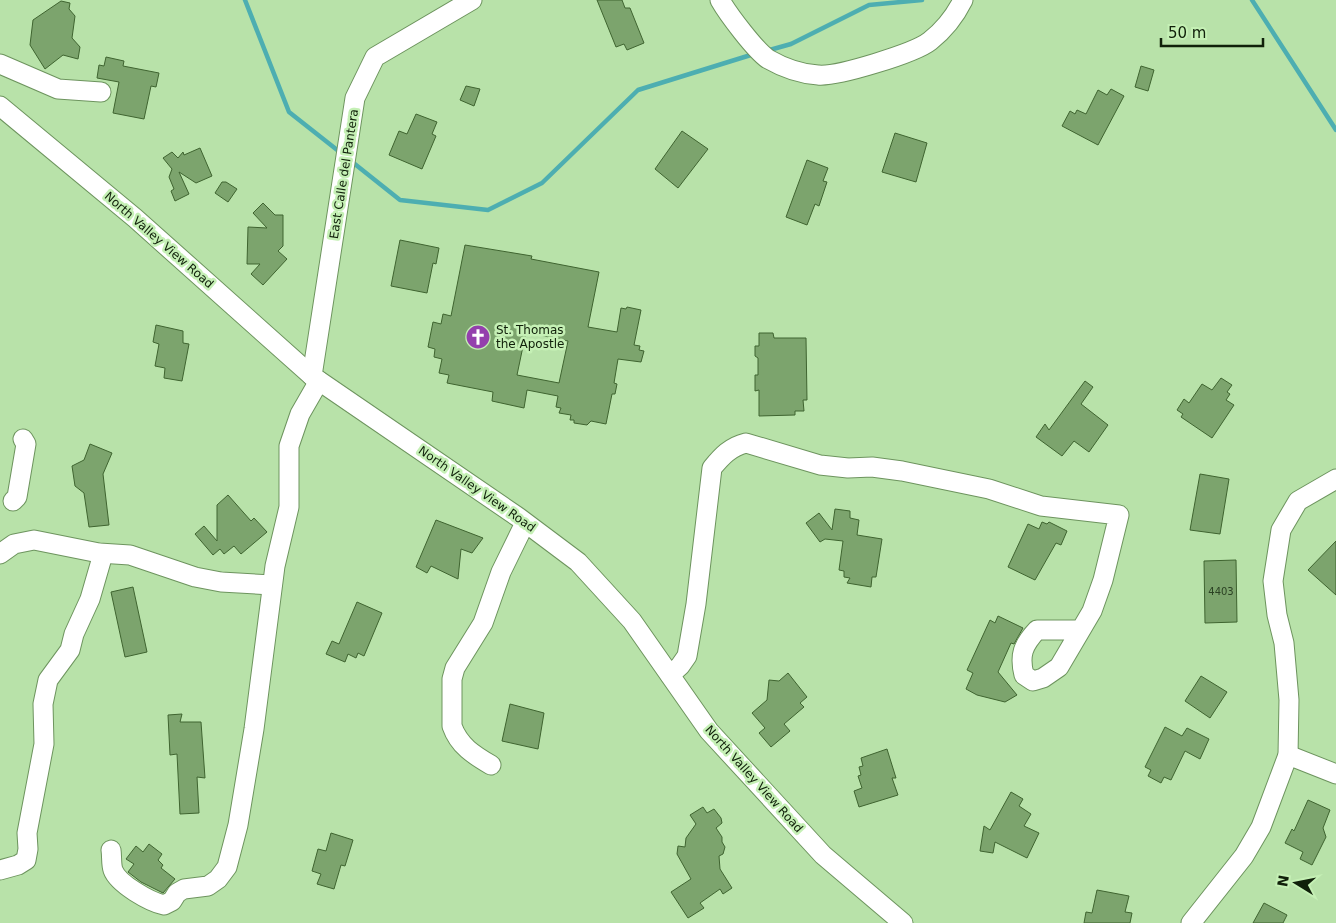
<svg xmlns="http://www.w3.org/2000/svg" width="1336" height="923" viewBox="0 0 1336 923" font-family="'DejaVu Sans',sans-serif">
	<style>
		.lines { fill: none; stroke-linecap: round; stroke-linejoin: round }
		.stream { stroke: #4daeb1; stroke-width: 4.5 }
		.building { fill: #7ca46d; stroke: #3f6430; fill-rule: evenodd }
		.minor-casing { stroke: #6d945e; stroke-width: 21 }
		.minor { stroke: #fff; stroke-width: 19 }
		.labels { text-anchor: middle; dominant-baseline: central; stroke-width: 5; stroke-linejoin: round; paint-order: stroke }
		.number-label { font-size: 10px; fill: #2b4123 }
		.street-label { font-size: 12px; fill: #10200a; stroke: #c5f0b5 }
		.poi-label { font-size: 12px; fill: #10200a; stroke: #c5f0b5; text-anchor: start }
	</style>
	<rect width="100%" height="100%" fill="#b8e2a9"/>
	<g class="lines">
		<!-- stream -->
		<g class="stream">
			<path d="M245 0 289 112 341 153"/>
			<path d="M1252 0 1336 130"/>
			<path d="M766 51 791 44 869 5 922 0"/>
			<path d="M351 161 400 200 488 210 542 183 638 90 754 54"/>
		</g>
	</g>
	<!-- building -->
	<g class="building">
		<path d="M597 0H622L625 8H630L644 43 627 50 624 44 616 47Z"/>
		<path d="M61 1 70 3 69 9 75 16 72 38 80 47 78 59 63 55 45 69 30 45 33 20Z"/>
		<path d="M106 57 124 61 123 66 159 73 156 87 151 86 144 119 113 113 119 82 97 78 99 65 104 66Z"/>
		<path d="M1141 66 1154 70 1148 91 1135 87Z"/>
		<path d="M466 86 480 89 474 106 460 100Z"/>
		<path d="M1111 89 1124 96 1098 145 1062 126 1070 111 1075 114 1077 110 1086 114 1098 90 1107 95Z"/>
		<path d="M416 114 437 122 432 134 436 136 422 169 389 155 399 131 407 134Z"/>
		<path d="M682 131 708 149 678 188 655 169Z"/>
		<path d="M895 133 927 143 916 182 882 172Z"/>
		<path d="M200 148 212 176 196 183 179 172 189 194 175 201 171 191 174 189 169 177 172 169 163 158 172 152 178 158 183 152 184 155Z"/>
		<path d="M807 160 828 168 823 181 827 182 819 206 815 204 807 225 786 217Z"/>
		<path d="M222 182H226L237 189 228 202 215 193Z"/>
		<path d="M263 203 275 215H283V246L278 251 287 259 263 285 251 274 260 264H247L248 227 267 228 253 213Z"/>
		<path d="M400 240 439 248 436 264 433 263 427 293 391 286Z"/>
		<path d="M465 245 532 256 531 259 599 272 588 327 617 332 621 308 626 309 627 307 641 310 634 345 640 346 639 350 644 351 641 362 618 359 614 383 617 384 615 394H612L606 424 591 421 587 425 574 423V420H570L571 415 559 413 561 408 556 407 558 396 527 390 524 408 492 401 493 392 447 383 449 375 439 373 442 359 434 357 435 349 428 347 433 322 441 324 443 314 451 316ZM526 332 568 341 559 383 517 375Z"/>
		<path d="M156 325 183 331V343L189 344 182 381 164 378 165 368 155 366 159 344 153 342Z"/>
		<path d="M759 333H773L774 338H806L807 400H803L804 411H795V415L759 416V390L755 391V375H758V358L755 356V346H759Z"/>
		<path d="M1221 378 1232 385 1227 392 1230 394 1226 400 1234 405 1212 438 1181 417 1183 414 1177 410 1184 399 1189 403 1202 384 1212 390Z"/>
		<path d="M1085 381 1093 387 1081 404 1108 425 1089 452 1074 441 1062 456 1036 437 1045 424 1049 430Z"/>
		<path d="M90 444 112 453 103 474 109 525 89 527 84 493 75 486 72 466 84 460Z"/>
		<path d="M1200 474 1229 479 1220 534 1190 530Z"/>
		<path d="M228 495 251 521 254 518 267 532 241 554 234 546 224 554 220 549 213 555 195 534 204 526 217 541V505Z"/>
		<path d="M835 509 850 511V518L859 520 857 535 882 539 876 577H872L871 587 847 583 850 578 844 577V571L839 570 843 541 825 539 820 542 806 523 819 513 832 530Z"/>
		<path d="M436 520 483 538 472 553 461 549 458 579 431 566 427 573 416 567Z"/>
		<path d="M1042 522 1047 524 1049 522 1067 531 1061 545 1056 543 1035 580 1008 567 1028 524 1039 529Z"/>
		<path d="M1336 541V595L1308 570Z"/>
		<path d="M1236 560 1237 622 1205 623 1204 561Z"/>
		<path d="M133 587 147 652 125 657 111 592Z"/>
		<path d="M357 602 382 613 364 656 358 653 356 658 348 654 345 662 326 654 332 641 339 644Z"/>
		<path d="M998 616 1023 628 1014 644 1011 643 998 672 1017 695 1005 702 977 695 966 689 973 673 967 670 990 620 995 623Z"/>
		<path d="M788 673 807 697 800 703 804 707 784 724 790 731 771 747 759 733 765 728 752 713 767 700 769 680 779 681Z"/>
		<path d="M1201 676 1227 692 1210 718 1185 701Z"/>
		<path d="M510 704 544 713 538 749 502 741Z"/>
		<path d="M182 714 180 722H201L205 778 197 777 199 813 180 814 177 754 170 755 168 715Z"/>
		<path d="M1165 727 1182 736 1187 728 1209 739 1200 759 1185 751 1171 780 1164 777 1161 783 1148 776 1151 770 1145 767Z"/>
		<path d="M887 749 896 778H892L898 795 859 807 854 791 862 788 858 776 861 775 859 767 863 766 861 758Z"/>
		<path d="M1011 792 1023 799 1019 806 1031 814 1024 826 1039 833 1027 858 995 842 993 853 980 851 984 826 990 830Z"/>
		<path d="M1308 800 1330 810 1323 828 1326 837 1312 865 1300 859 1303 852 1285 843 1292 829 1294 831Z"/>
		<path d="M703 807 707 813 714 809 721 818 722 823 716 828 722 837V842L725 847 723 854 719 856 720 869 732 888 723 894 720 889 700 903 704 908 688 918 671 892 691 879 677 854 678 846 685 847 686 838 696 824 690 815Z"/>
		<path d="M331 833 353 840 345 866 341 865 334 889 317 884 321 874 312 871 318 849 326 851Z"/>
		<path d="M149 844 162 854 158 860 163 865 161 868 175 879 163 893 141 882 128 872 134 864 126 859 136 846 143 852Z"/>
		<path d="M1097 890 1129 896 1125 912 1132 913 1130 923H1084L1086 912 1092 913Z"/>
		<path d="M1264 903 1287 915 1283 923H1253Z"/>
	</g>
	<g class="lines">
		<defs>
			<g id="minor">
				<path d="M720 0C728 14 755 50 768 59 782 67 801 74 818 75 837 77 915 53 930 41 944 30 955 16 963 0"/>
				<path d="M0 64 58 89 101 92"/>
				<path d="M0 106 135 218 312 376 518 517 578 562 632 621 709 731 823 855 903 923"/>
				<path d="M312 376 355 98 375 57 472 0"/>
				<path d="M13 501 17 497 26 444 23 439"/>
				<path d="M0 554 14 544 34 540 99 553 130 555 195 577 221 582 272 585"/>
				<path d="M670 675 680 666 687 656 696 604 712 468C722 456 730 447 746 443L820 465 848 468 872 467 902 471 989 489 1041 506 1119 515 1103 580 1092 611 1059 667 1043 678 1033 681 1024 675C1019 655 1023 645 1037 630H1079"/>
				<path d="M1288 755 1336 774"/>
				<path d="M491 765C474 755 459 746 452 726V679L455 668 483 623 501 572 525 523"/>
				<path d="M111 850C112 856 111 864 113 870 118 884 150 902 164 905L172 901 177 893 184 889 208 886 218 879 227 867 238 825 254 729 275 566 289 507V446L300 414 319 381"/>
				<path d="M0 870 18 865 26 860 28 849 27 833 44 744 43 704 48 680 70 650 74 634 90 599 103 554"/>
				<path d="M1191 923 1244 856 1261 827 1288 755 1289 700 1284 643 1277 615 1273 581 1281 530 1298 501 1336 479"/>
			</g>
		</defs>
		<!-- minor casing -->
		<use href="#minor" class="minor-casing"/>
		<!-- minor -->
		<use href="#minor" class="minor"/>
	</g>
	<!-- icons -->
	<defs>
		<symbol id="church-disc" viewBox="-11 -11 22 22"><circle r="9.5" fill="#9440ad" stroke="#c5f0b5"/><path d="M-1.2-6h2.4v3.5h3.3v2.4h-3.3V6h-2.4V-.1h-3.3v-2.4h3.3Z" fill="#fff"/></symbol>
	</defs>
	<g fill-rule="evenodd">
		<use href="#church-disc" x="464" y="323" width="28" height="28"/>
	</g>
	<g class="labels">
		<!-- number labels -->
		<g class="number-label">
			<text x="1221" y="591">4403</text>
		</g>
		<!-- street labels -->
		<g class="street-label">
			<text transform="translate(344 174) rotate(-81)">East Calle del Pantera</text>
			<text transform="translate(159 240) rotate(41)">North Valley View Road</text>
			<text transform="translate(477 489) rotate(35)">North Valley View Road</text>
			<text transform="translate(754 779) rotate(48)">North Valley View Road</text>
		</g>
		<!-- poi labels -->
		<g class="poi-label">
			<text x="496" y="330">St. Thomas<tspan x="496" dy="14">the Apostle</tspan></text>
		</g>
	</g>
	<!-- north arrow -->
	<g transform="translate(1296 883) rotate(280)" stroke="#c5f0b5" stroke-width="4" paint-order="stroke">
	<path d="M0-4L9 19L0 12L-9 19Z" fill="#10200a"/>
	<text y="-8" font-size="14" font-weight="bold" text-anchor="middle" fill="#10200a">N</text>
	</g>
	<!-- scale -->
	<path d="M1161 38v8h102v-8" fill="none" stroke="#10200a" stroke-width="2.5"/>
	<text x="1168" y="38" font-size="15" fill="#10200a" stroke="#c5f0b5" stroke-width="4" paint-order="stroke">50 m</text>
</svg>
